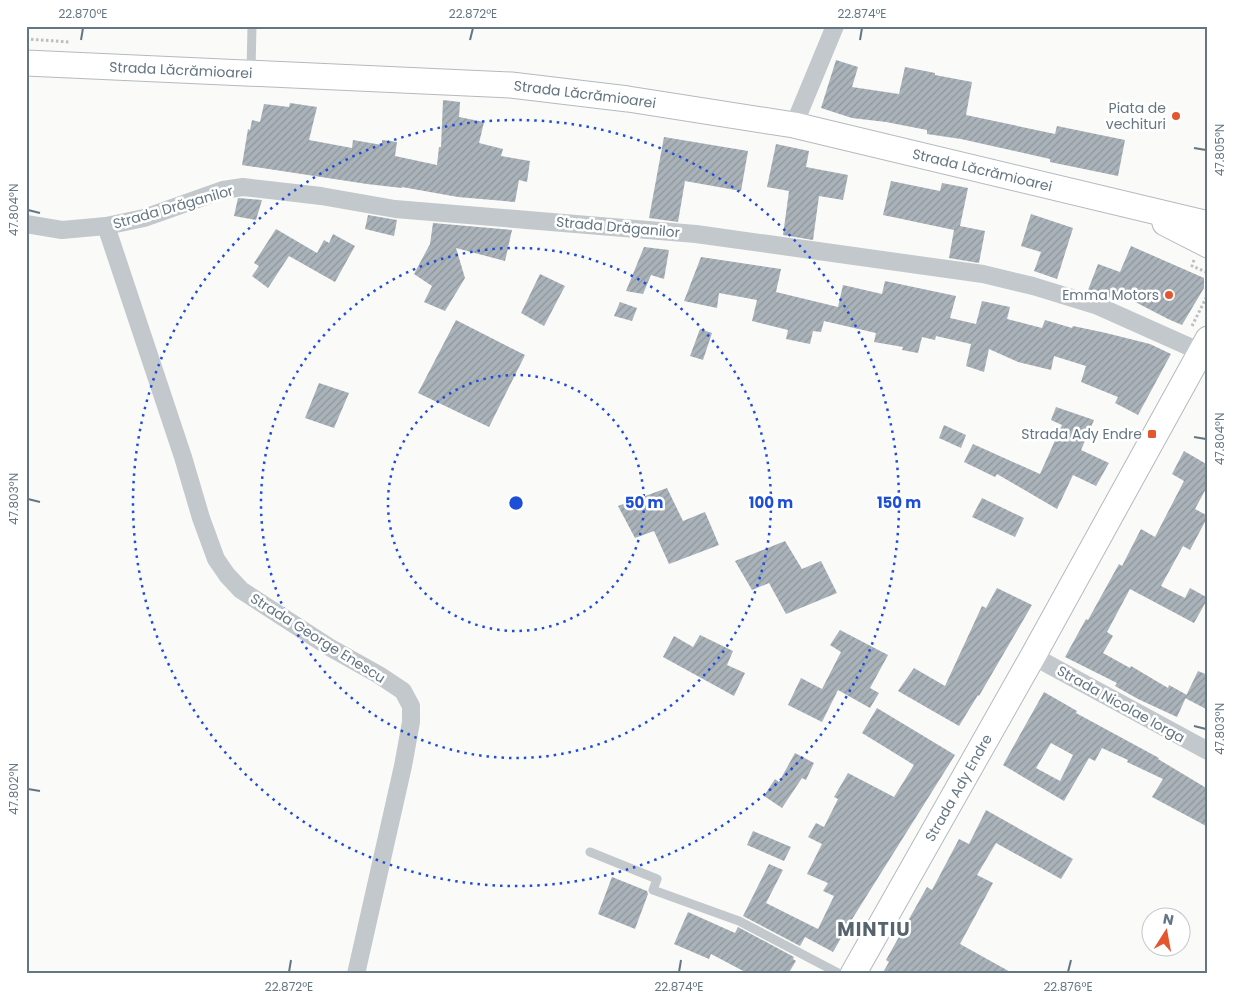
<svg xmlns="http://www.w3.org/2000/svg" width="1234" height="1000" viewBox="0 0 1234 1000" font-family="Poppins,sans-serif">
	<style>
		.building { fill: url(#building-hatch); fill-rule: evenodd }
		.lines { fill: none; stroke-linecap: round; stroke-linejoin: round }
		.secondary-casing { stroke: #b3babf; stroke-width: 27 }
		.path { stroke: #bbbfc2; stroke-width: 3; stroke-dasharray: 2.5 2.5; stroke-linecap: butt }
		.service { stroke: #c3c8cc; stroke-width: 9 }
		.minor { stroke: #c3c8cc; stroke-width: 18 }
		.secondary { stroke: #fff; stroke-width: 25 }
		.ticks { fill: none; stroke: #657683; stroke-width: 2 }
		.ring { fill: none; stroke: #1d4ed8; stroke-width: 2.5; stroke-dasharray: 2.5 5 }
		.poi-dot { fill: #e4572e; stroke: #fff; stroke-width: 2 }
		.labels { text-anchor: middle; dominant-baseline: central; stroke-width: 5; stroke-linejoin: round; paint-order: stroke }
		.street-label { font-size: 14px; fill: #657683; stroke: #fff }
		.poi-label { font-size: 14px; fill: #657683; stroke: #fff; text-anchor: end }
		.district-label { font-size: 19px; font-weight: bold; letter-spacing: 1px; fill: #57646e; stroke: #fff }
		.centre { fill: #1d4ed8; stroke: #fff; stroke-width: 2.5 }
		.ring-label { font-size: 15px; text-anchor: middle; font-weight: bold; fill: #1d4ed8; stroke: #fff; stroke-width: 5; stroke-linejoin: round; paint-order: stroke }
		.neatline { fill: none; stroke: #657683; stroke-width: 2 }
		.ticks-label { font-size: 12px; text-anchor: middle; fill: #657683 }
	</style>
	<defs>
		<pattern id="building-hatch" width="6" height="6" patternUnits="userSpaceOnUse" patternTransform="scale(1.25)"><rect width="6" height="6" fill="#aab3b9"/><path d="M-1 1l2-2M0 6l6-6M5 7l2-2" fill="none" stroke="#8e969c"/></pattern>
	</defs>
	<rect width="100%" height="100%" fill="#fafaf8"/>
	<!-- building -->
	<g class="building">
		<path d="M836 60 858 67 852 87 899 94 905 67 935 73V75L972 82 966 115 1055 134 1057 126 1125 140 1118 176 1050 162V159L961 139 927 134V130L886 122 852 118 821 108Z"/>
		<path d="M443 100 460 102 459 117 484 122 479 143 503 149 501 156 530 161 527 182 519 180 515 202 458 197 402 187V188L367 184 242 165 248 129 250 130 252 120 260 122 264 104 289 107 290 103 317 107 309 140 352 148 353 140 382 145V140L397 142 395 156 437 165 439 147H441Z"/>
		<path d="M664 137 748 151 741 191 685 181 678 222 649 218Z"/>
		<path d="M776 144 809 151 806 167 848 175 843 200 819 196 813 240 783 235 789 191 767 187Z"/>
		<path d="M891 181 940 191 942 183 968 188 960 226 985 231 979 263 949 258 954 230 883 215Z"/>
		<path d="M238 198 262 200 256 220 234 216Z"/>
		<path d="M1031 214 1073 228 1057 279 1034 271 1041 252 1021 246Z"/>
		<path d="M368 215 397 220 394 236 365 229Z"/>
		<path d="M433 223 512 230 505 261 456 248 465 278 445 311 424 302 432 286 414 274 430 244Z"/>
		<path d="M276 229 317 253 324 240 329 243 333 234 355 246 335 282 289 256 268 288 252 276 259 266 254 263Z"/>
		<path d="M1131 246 1204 278V288L1182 325 1168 319 1116 292 1114 299 1088 290 1098 264 1120 272Z"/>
		<path d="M644 247 669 250 664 279 651 275 643 294 626 291Z"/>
		<path d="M701 257 781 269 776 292 838 307 843 285 882 294 885 281 956 296 950 318 976 324 982 301 1010 307 1007 319 1042 328 1045 320 1072 328 1073 326 1106 333 1150 344 1171 354 1138 415 1115 403 1118 397 1081 382 1086 366 1054 356 1051 370 1018 362 989 349 984 372 966 366 971 344 936 336 935 340 922 337 918 353 902 350 903 347 874 342 876 333 824 321 821 332 813 331 810 344 786 339 788 330 752 321 757 300 719 293 717 308 684 301Z"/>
		<path d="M540 274 565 286 544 326 521 313Z"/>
		<path d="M620 302 637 308 632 321 614 316Z"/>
		<path d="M456 320 525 355 489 427 418 393Z"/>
		<path d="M700 329 712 333 703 360 690 356Z"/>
		<path d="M319 383 349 393 334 428 305 418Z"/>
		<path d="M1056 407 1094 420 1081 450 1109 463 1096 486 1073 475 1057 509 997 474 995 477 964 462 973 444 1040 474 1062 425 1051 420Z"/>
		<path d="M944 425 966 435 961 448 939 438Z"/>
		<path d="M1184 451 1208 465V485L1195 509 1208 516 1190 550 1183 546 1161 586 1185 598 1190 588 1208 598 1194 623 1130 589 1107 632 1113 636 1103 653 1130 668 1131 666 1168 688 1169 685 1187 695 1177 717 1138 699 1115 686 1117 683 1065 657 1086 619 1088 620 1119 564 1122 566 1141 529 1155 537 1184 481 1172 474Z"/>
		<path d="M667 488 683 521 705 512 719 545 669 564 654 531 635 538 618 506Z"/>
		<path d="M982 498 1024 518 1015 537 972 517Z"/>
		<path d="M785 541 802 569 821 561 837 593 786 614 769 583 752 590 735 561Z"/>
		<path d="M997 588 1032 605 979 696 978 695 959 726 898 691 914 668 945 686 982 606 986 608Z"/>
		<path d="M840 630 888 655 870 688 879 693 870 708 838 690 822 722 788 705 801 678 822 689 841 652 830 645Z"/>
		<path d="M700 635 733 651 727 665 745 673 734 696 663 657 674 636 693 647Z"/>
		<path d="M1198 671 1208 675V710L1185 698Z"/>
		<path d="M1044 692 1077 711 1076 713 1159 758 1158 759 1208 789V827L1152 797 1163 779 1127 762 1128 760 1102 748 1095 761 1089 758 1064 801 1003 765ZM1051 743 1073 755 1060 781 1036 768Z"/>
		<path d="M877 708 955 755 849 924 833 952 805 937 800 946 743 916 769 864 783 870 766 903 818 929 834 896 823 891 828 883 807 874 822 844 808 837 816 823 824 827 838 799 834 797 848 773 894 797 914 765 862 733Z"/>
		<path d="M795 753 814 763 806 780 802 778 782 808 764 796 775 779 779 782Z"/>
		<path d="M986 810 1073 859 1061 879 996 843 977 875 993 883 960 944 1014 974H882L889 962 886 960 927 887 932 890 959 839 969 844Z"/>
		<path d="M753 831 791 847 784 861 747 845Z"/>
		<path d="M612 877 647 891 648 894 635 929 598 914Z"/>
		<path d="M688 912 735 933 738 927 794 957 793 959 796 961 788 974H749L711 954 709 959 674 944Z"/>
	</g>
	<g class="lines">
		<defs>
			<g id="secondary">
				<path id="s1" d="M26 63 511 85 628 99 794 125 1208 224"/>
				<path d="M1165 223 1208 245"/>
				<path id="s2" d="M853 974 1033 656 1208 339"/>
			</g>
		</defs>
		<!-- secondary casing -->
		<use href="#secondary" class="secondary-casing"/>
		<!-- path -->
		<g class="path">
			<path d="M26 39 70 42"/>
			<path d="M1194 260 1192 266 1208 273"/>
			<path d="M1192 326 1208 294"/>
		</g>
		<!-- service -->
		<g class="service">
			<path d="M251 71 252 26"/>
			<path d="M590 852 657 879 653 890 739 921 840 974"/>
		</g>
		<!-- minor -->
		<g class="minor">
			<path d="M794 125 835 26"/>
			<path d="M26 224 62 230 106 226 144 218 223 190 243 187 321 196 395 209 696 234 983 274 1033 286 1098 306 1201 352"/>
			<path d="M106 226 183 457 201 518 216 559 227 575 241 590 329 647 379 675 403 691 411 706V722L403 766 356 974"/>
			<path d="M1033 656 1208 751"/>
		</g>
		<!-- secondary -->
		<use href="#secondary" class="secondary"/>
	</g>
	<!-- ticks -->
	<path class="ticks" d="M81 40 83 28M470 40 473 28M860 40 862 28M1194 148 1206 150M28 210 40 213M1194 437 1206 439M28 499 40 502M1194 726 1206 729M28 789 40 791M289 972 291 960M679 972 681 960M1068 972 1071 960"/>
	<!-- distance rings -->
	<g class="ring">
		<circle cx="516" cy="503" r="128"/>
		<circle cx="516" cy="503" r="255"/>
		<circle cx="516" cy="503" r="383"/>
	</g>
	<!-- markers -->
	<g class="poi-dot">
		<circle cx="1176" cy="116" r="5"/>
		<circle cx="1169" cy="295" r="5"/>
		<rect x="1147" y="429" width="10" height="10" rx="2.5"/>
	</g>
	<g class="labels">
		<!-- street labels -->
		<g class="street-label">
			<text stroke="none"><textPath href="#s1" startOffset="155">Strada Lăcrămioarei</textPath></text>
			<text stroke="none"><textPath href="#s1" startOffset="560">Strada Lăcrămioarei</textPath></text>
			<text stroke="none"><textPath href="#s1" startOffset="965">Strada Lăcrămioarei</textPath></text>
			<text transform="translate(173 207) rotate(-16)">Strada Drăganilor</text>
			<text transform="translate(618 227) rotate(5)">Strada Drăganilor</text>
			<text transform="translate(318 638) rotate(32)">Strada George Enescu</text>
			<text transform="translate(1121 704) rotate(29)">Strada Nicolae Iorga</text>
			<text stroke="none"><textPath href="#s2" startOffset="214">Strada Ady Endre</textPath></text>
		</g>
		<!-- poi labels -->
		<g class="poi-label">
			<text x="1166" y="108">Piata de<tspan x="1166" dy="16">vechituri</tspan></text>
			<text x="1159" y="295">Emma Motors</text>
			<text x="1142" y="434">Strada Ady Endre</text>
		</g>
		<!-- district labels -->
		<g class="district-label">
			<text x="874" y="929">MINTIU</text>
		</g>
	</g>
	<circle cx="516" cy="503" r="8" class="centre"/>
	<g class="ring-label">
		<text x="644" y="508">50 m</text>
		<text x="771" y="508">100 m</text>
		<text x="899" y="508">150 m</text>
	</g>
	<!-- border -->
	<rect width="1234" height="1000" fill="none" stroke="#ffffff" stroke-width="55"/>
	<!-- north arrow -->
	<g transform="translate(1166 932) rotate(11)"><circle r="24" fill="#ffffff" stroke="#c1c8cd"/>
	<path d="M0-4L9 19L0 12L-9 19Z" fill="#e4572e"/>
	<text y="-8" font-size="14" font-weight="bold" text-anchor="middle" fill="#657683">N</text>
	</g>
	<rect x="28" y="28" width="1178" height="944" class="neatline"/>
	<g class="ticks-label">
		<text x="83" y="18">22.870°E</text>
		<text x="473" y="18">22.872°E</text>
		<text x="862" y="18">22.874°E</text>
		<text transform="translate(1220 150) rotate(-90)" y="4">47.805°N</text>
		<text transform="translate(14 210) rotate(-90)" y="4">47.804°N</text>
		<text transform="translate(1220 439) rotate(-90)" y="4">47.804°N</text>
		<text transform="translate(14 499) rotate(-90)" y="4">47.803°N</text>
		<text transform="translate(1220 729) rotate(-90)" y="4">47.803°N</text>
		<text transform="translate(14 789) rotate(-90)" y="4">47.802°N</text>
		<text x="289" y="991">22.872°E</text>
		<text x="679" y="991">22.874°E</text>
		<text x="1068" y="991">22.876°E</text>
	</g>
</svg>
